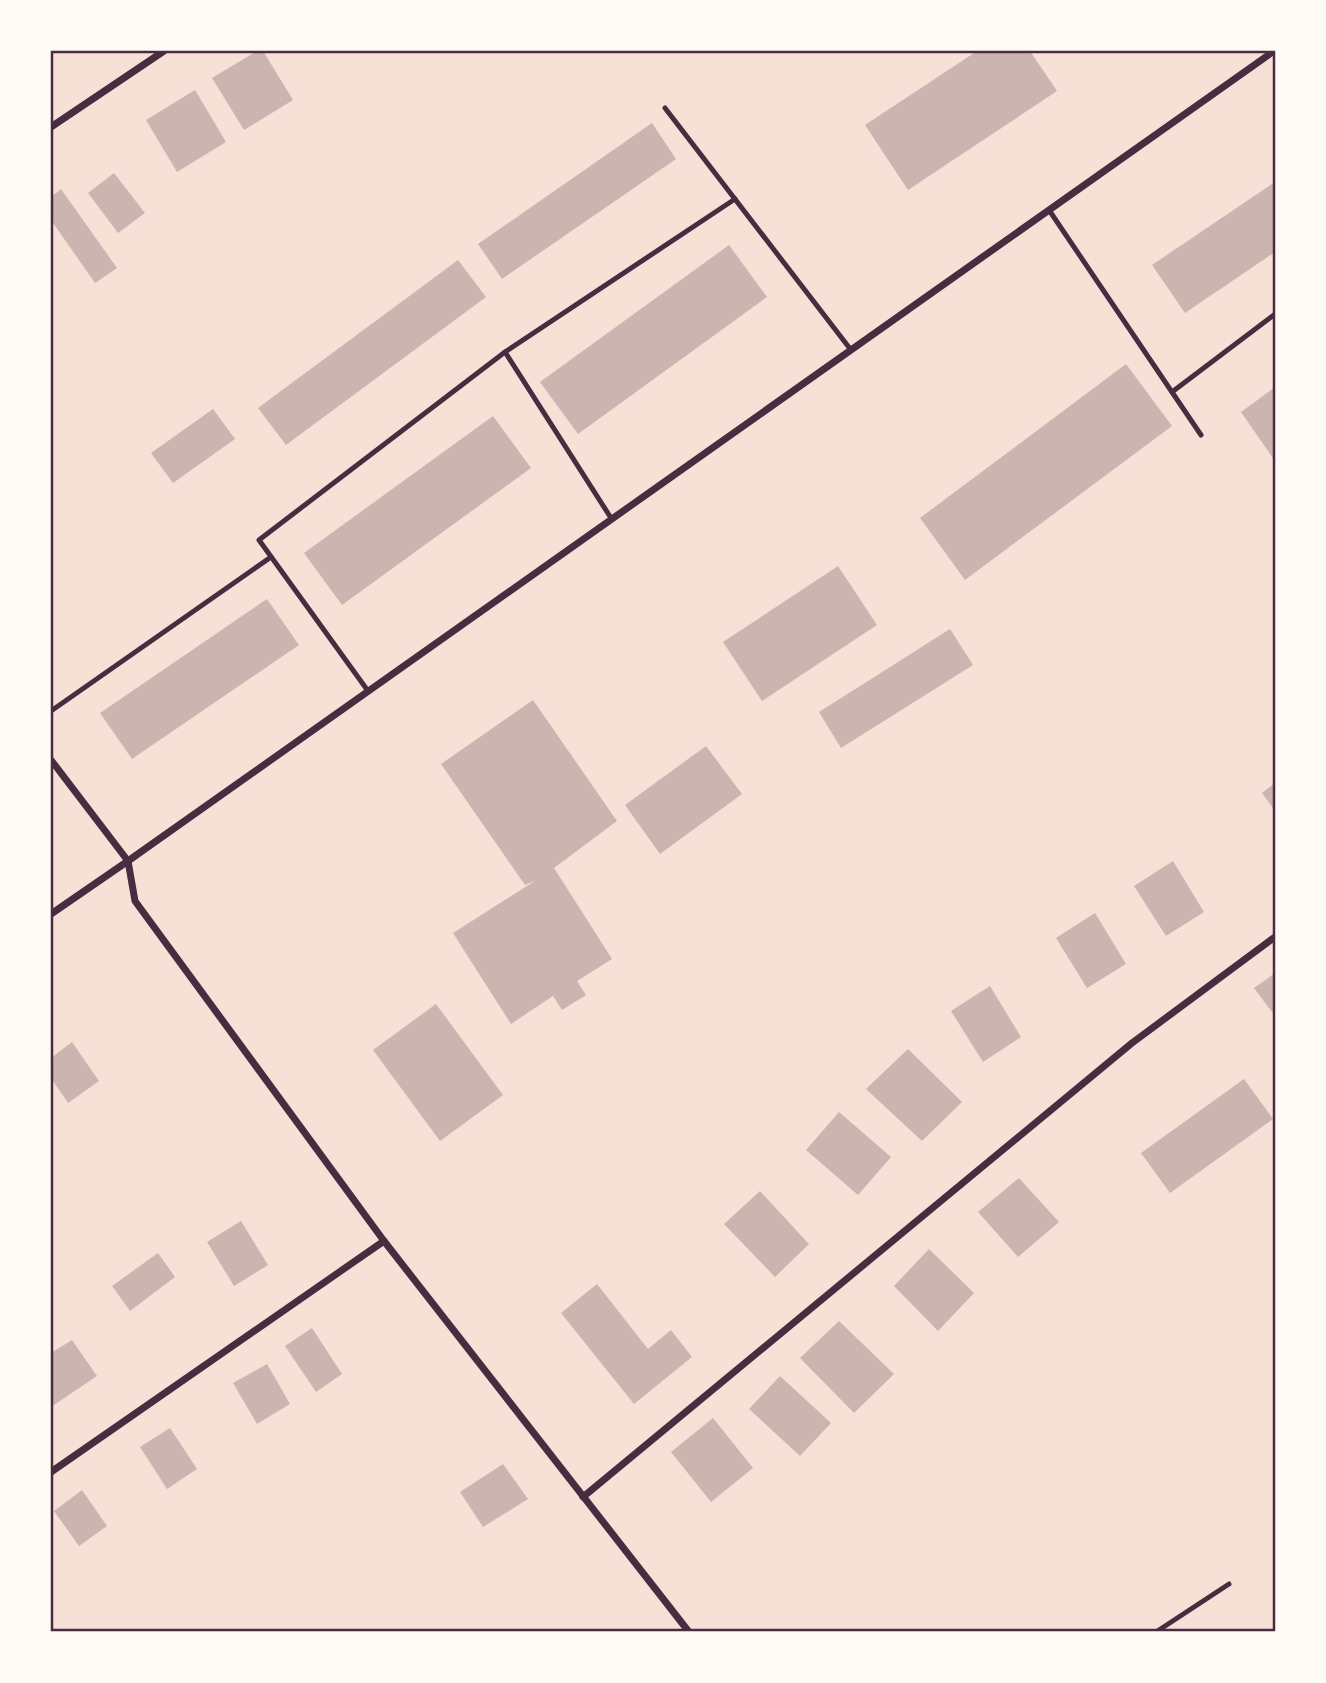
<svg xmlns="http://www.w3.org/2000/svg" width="1326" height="1683" viewBox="0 0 1326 1683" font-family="Bitter,serif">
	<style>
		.building { fill: #ccb4b1 }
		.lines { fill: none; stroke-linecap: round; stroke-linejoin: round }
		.service { stroke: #4a2c40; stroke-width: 5 }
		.minor { stroke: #4a2c40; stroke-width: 7 }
		.neatline { fill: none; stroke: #4a2c40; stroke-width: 2.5 }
	</style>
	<rect width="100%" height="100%" fill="#f7e1d7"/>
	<!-- building -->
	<g class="building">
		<path d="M257 51H263L293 100 244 130 212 78Z"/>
		<path d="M977 51H1030L1057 91 908 190 865 125Z"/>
		<path d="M195 90 226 142 177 172 146 120Z"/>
		<path d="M652 123 676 159 502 279 478 244Z"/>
		<path d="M114 173 145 213 118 233 88 193Z"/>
		<path d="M1275 182V252L1185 313 1152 265Z"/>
		<path d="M61 189 117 268 95 283 51 220V197Z"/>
		<path d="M729 245 767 297 578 434 540 382Z"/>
		<path d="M458 260 486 297 286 445 258 408Z"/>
		<path d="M1126 364 1172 426 965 580 920 518Z"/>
		<path d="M1275 387V461L1241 412Z"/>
		<path d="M213 409 235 439 173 483 151 453Z"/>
		<path d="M493 416 531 468 342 605 304 553Z"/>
		<path d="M838 566 877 625 762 701 723 642Z"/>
		<path d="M267 599 299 645 132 759 100 713Z"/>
		<path d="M950 629 973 665 841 748 819 712Z"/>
		<path d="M533 700 617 821 554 868 612 959 577 981 586 995 562 1010 553 996 511 1024 453 933 535 881 525 885 441 764Z"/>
		<path d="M706 746 742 794 660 854 625 805Z"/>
		<path d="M1275 783V811L1262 793Z"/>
		<path d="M1173 861 1204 912 1166 936 1134 886Z"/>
		<path d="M1095 913 1126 964 1087 988 1056 938Z"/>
		<path d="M1275 973V1016L1254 988Z"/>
		<path d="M990 986 1021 1037 983 1062 951 1011Z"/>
		<path d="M436 1004 503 1095 440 1141 373 1050Z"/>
		<path d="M72 1042 99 1081 68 1103 51 1078V1058Z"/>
		<path d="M908 1049 962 1102 922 1141 866 1089Z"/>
		<path d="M1244 1079 1273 1119 1170 1193 1141 1153Z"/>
		<path d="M839 1112 891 1157 858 1195 806 1150Z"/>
		<path d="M1019 1178 1059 1222 1018 1257 978 1212Z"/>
		<path d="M760 1191 809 1244 775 1277 724 1224Z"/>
		<path d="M241 1221 268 1265 234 1286 207 1242Z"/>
		<path d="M929 1249 974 1293 938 1331 894 1286Z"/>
		<path d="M158 1253 175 1277 130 1311 112 1286Z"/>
		<path d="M597 1284 648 1349 671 1330 692 1357 634 1404 561 1313Z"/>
		<path d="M839 1321 894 1374 854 1413 800 1358Z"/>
		<path d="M312 1328 342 1374 316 1392 285 1346Z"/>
		<path d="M72 1340 97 1376 51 1407V1353Z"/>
		<path d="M267 1364 290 1404 257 1424 233 1383Z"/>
		<path d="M780 1376 831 1423 800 1456 749 1409Z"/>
		<path d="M713 1418 753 1468 711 1502 671 1452Z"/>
		<path d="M170 1428 197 1469 167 1489 140 1447Z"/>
		<path d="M503 1464 528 1499 483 1527 460 1492Z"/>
		<path d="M82 1490 107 1526 79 1546 54 1511Z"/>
	</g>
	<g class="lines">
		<!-- service -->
		<g class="service">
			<path d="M665 108 851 350"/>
			<path d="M1049 210 1201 435"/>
			<path d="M505 352 611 518"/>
			<path d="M1172 392 1275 314"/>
			<path d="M368 691 259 540 505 352 735 199"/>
			<path d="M51 711 271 557"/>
			<path d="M1156 1632 1229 1584"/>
		</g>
		<!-- minor -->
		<g class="minor">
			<path d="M51 127 164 51"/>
			<path d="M51 760 128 861 135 901 384 1241 689 1632"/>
			<path d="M51 914 128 861 1274 51"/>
			<path d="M51 1472 384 1241"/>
			<path d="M583 1497 1132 1043 1275 937"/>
		</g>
	</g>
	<!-- border -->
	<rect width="1326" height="1683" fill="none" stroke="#fffaf5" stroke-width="105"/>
	<rect x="52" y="52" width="1222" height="1578" class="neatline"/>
</svg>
